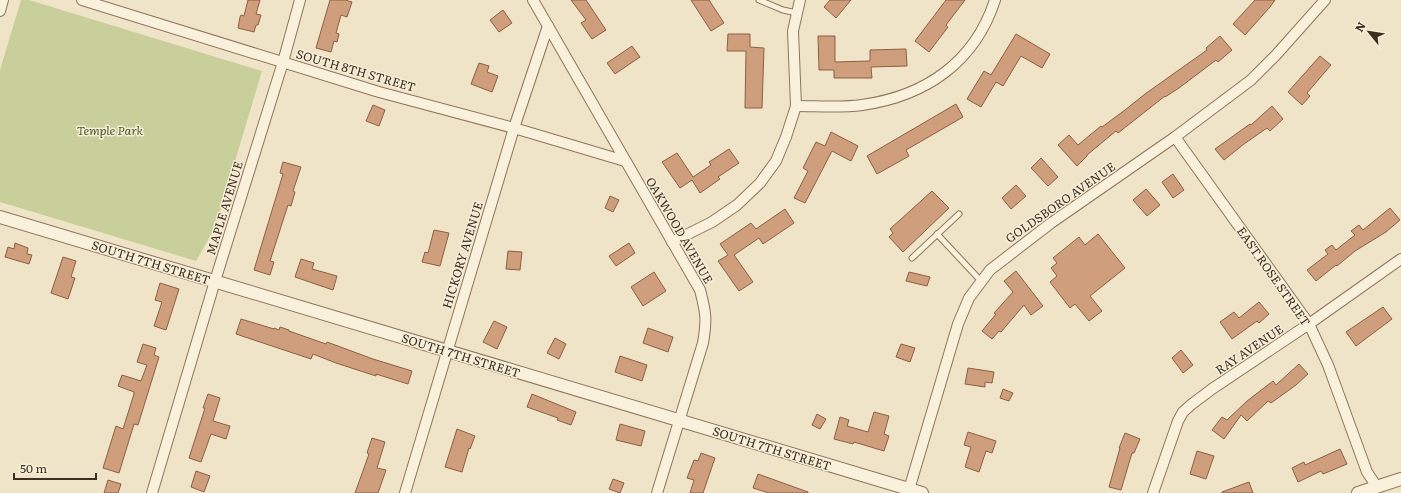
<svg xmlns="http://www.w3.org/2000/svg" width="1401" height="493" viewBox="0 0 1401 493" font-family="Literata,serif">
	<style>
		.green { fill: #c9cf9b }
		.building { fill: #cf9f7d; stroke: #8d5f41 }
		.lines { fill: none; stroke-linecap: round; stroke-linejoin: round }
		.service-casing { stroke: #8d765c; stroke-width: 7 }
		.minor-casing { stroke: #8d765c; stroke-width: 12 }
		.tertiary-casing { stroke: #8d765c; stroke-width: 14 }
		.service { stroke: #faf1dc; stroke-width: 5 }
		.minor { stroke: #faf1dc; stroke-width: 10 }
		.tertiary { stroke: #faf1dc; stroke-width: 12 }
		.labels { text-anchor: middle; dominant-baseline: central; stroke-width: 3; stroke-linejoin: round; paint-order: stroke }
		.street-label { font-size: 12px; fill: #3d2e20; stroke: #f7eed8 }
		.park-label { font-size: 12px; font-style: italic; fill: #4d5a26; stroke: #f7eed8 }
	</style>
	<rect width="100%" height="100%" fill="#f0e4c8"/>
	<!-- green -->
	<path class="green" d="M21 0H29L262 71 215 228 196 261 0 202V70Z"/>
	<!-- building -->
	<g class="building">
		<path d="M248 0H260L256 14 261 15 258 25H256L254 32 238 28 240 17 241 15 244 16Z"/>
		<path d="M330 0H345L352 2 347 17 341 15 336 33 339 34 337 42 334 41 331 52 316 48Z"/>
		<path d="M571 0H586L606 30 592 39 581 23 586 20Z"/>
		<path d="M691 0H709L724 23 711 31Z"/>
		<path d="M830 0H851L836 18 824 7Z"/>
		<path d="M946 0H965L946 25 948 27 929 52 915 41Z"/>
		<path d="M1255 0H1275L1270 7 1245 35 1233 24Z"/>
		<path d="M503 10 512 23 499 32 490 20Z"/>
		<path d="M728 34H750V47L764 48 762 108H745L746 51H727Z"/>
		<path d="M1016 34 1050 54 1042 68 1021 56 1003 86 996 82 981 107 967 99 984 71 991 75Z"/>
		<path d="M818 36H835V62L870 61V50L906 49 907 66 871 67 872 78H834V70H819Z"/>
		<path d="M1220 36 1232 50 1218 62 1216 60 1179 88 1165 97V96L1118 133 1116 131 1087 155V156L1077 166 1058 145 1069 135 1078 145 1101 126 1102 127 1125 110 1145 94 1207 50 1206 48Z"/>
		<path d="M632 46 640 57 615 74 607 63Z"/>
		<path d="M1320 56 1331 65 1307 93 1310 96 1302 105 1288 92Z"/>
		<path d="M479 63 489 66 487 72 498 76 492 92 471 84Z"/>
		<path d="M956 104 963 117 906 150 909 156 877 174 867 156Z"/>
		<path d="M373 105 385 110 379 126 366 121Z"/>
		<path d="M1272 106 1283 119 1270 131 1267 128 1244 144 1224 160 1215 149 1250 124 1251 125Z"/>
		<path d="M831 132 858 146 851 161 832 151 805 203 794 198 808 171 803 168 816 142 825 146Z"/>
		<path d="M729 149 739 163 718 177 720 179 700 193 692 180 680 188 662 162 677 153 693 177 711 165 709 162Z"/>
		<path d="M1041 158 1058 177 1048 186 1031 168Z"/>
		<path d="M283 162 301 167 293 191 295 192 291 206 288 205 270 261 274 262 270 275 254 270 283 174 280 173Z"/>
		<path d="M1173 174 1184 190 1173 198 1162 182Z"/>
		<path d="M1016 185 1026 196 1011 209 1002 198Z"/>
		<path d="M1146 189 1160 205 1147 216 1133 200Z"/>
		<path d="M932 191 949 208 903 252 889 237 893 233 890 229Z"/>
		<path d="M610 196 619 200 613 212 605 208Z"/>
		<path d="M1390 208 1400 220 1386 232 1355 251 1337 266 1336 265 1316 281 1307 270 1328 254 1325 250 1332 245 1336 250 1355 235 1351 231 1359 225 1363 230Z"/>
		<path d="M785 209 794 223 763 244 759 238 734 255 753 282 739 291 718 261 728 255 720 244 751 223 756 229Z"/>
		<path d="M434 230 449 233 440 266 422 262 425 252 428 253Z"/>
		<path d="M1098 234 1125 268 1090 296 1102 311 1089 321 1075 304 1070 308 1050 282 1057 276 1051 268 1057 263 1053 258 1079 237 1085 245Z"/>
		<path d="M15 243 28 248 27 254 32 255 29 264 5 257 8 247 14 249Z"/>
		<path d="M629 243 635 253 616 266 609 256Z"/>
		<path d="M508 251 522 252 520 270 506 269Z"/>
		<path d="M63 257 76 261 71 277 75 278 68 299 51 293Z"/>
		<path d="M301 259 314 263 312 269 337 276 333 290 295 277Z"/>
		<path d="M1016 271 1043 306 1031 315 1024 305 1001 332 999 331 992 339 982 331 996 314 994 313 1013 292 1004 281Z"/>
		<path d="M654 272 666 291 643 306 631 287Z"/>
		<path d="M909 272 930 277 927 286 906 281Z"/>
		<path d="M160 283 179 289 166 330 154 326 162 302 155 300Z"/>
		<path d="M1259 302 1269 314 1259 323 1257 321 1232 339 1220 322 1234 312 1239 318Z"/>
		<path d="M1383 307 1392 319 1356 346 1346 332Z"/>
		<path d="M241 319 274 329V328L279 330 280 327 289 330V331L326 344 327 342 373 359 412 371 408 384 376 374V376L336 363 313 354 311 359 236 334Z"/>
		<path d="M494 321 507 327 497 349 483 342Z"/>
		<path d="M648 328 673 337 668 352 643 343Z"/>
		<path d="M555 338 566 344 559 359 547 353Z"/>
		<path d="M143 344 156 348 154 355 159 357 138 425 134 424 119 473 103 468 116 426 123 429 134 394V392L118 386 122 375 141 381 147 365 137 362Z"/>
		<path d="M901 344 915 348 910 362 896 357Z"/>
		<path d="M1181 350 1193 365 1183 373 1172 358Z"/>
		<path d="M620 356 647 365 642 381 615 372Z"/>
		<path d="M1299 364 1308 374 1296 385 1271 403 1268 401 1247 421 1241 415 1224 439 1212 430 1222 417 1227 420 1247 401 1273 381 1276 385Z"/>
		<path d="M968 368 994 372 992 383 985 382V387L965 384Z"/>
		<path d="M1003 389 1013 393 1009 401 1000 398Z"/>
		<path d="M208 394 220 398 213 421 230 426 226 439 211 434 201 462 189 458 205 408H203Z"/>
		<path d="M532 394 576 412 571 425 557 420 558 418 527 407Z"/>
		<path d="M874 412 889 416 884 434 889 436 884 451 854 442 853 444 834 439 840 417 849 420 847 426 868 432Z"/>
		<path d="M817 414 826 419 820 429 812 425Z"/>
		<path d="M620 424 645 431 641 446 616 440Z"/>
		<path d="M457 429 475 436 470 449 469 448 462 472 445 467Z"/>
		<path d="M968 432 996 441 992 453 986 451 979 472 965 467 971 447 964 445Z"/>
		<path d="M1125 433 1140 439 1134 453H1132L1121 490 1109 487 1120 448H1119Z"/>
		<path d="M372 438 385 442 377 468 386 470 378 493H355L369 454 367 453Z"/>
		<path d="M1340 449 1347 464 1323 474 1321 471 1298 482 1292 468 1304 462 1305 465Z"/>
		<path d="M1197 451 1214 456 1206 479 1190 474Z"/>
		<path d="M701 453 715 458 703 493H690L694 480 687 478 694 460 698 461Z"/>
		<path d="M196 471 210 476 204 492 191 487Z"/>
		<path d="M758 474 808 492V493H769L753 488Z"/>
		<path d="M613 479 624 483 620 493 609 489Z"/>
		<path d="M108 480 121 484 118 493H104Z"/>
		<path d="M1249 482 1253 493H1222V492Z"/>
	</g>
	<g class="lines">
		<defs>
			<g id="service">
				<path d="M759 0 783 10 797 13"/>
				<path d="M937 234 981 281"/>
				<path d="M912 258 959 214"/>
			</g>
			<g id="minor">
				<path d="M82 0 379 92 514 128 625 161"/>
				<path d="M533 0 700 290C706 313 707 319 703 343L657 493"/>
				<path d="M0 11 3 0"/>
				<path d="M796 106C817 106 841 108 862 105 926 96 975 62 995 0"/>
				<path d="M1175 137 1309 324 1328 365 1367 472 1377 487"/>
				<path d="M672 242 712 222 737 205 760 183 776 161 786 137 796 106 793 31 800 0"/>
				<path d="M152 493 215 281 283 62 300 0"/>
				<path d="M405 493 514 128 548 26"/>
				<path d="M908 493 958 324 969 298 990 270 1051 223 1175 137 1251 80 1276 55 1325 0"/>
				<path d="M1153 493 1178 421 1183 412 1192 404 1212 389 1309 324 1401 259"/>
			</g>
			<g id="tertiary">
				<path d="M0 217 922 493"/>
				<path d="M1358 493 1401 479"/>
			</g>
		</defs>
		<!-- service casing -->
		<use href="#service" class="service-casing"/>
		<!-- minor casing -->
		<use href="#minor" class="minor-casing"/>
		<!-- tertiary casing -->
		<use href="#tertiary" class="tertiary-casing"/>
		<!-- service -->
		<use href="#service" class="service"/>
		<!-- minor -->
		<use href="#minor" class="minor"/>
		<!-- tertiary -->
		<use href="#tertiary" class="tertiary"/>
	</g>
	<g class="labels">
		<!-- street labels -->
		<g class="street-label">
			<text transform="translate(356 70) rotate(16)">SOUTH 8TH STREET</text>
			<text transform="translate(1060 202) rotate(-35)">GOLDSBORO AVENUE</text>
			<text transform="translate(224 208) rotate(-73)">MAPLE AVENUE</text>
			<text transform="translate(680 230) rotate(60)">OAKWOOD AVENUE</text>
			<text transform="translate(462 255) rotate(-73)">HICKORY AVENUE</text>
			<text transform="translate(151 262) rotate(17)">SOUTH 7TH STREET</text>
			<text transform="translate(1274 276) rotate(55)">EAST ROSE STREET</text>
			<text transform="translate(1249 349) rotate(-34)">RAY AVENUE</text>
			<text transform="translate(461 355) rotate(17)">SOUTH 7TH STREET</text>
			<text transform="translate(772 448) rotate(17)">SOUTH 7TH STREET</text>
		</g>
		<!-- park labels -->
		<g class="park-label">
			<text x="110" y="130">Temple Park</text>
		</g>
	</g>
	<!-- north arrow -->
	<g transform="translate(1369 32) rotate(300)" stroke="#f7eed8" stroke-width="3" paint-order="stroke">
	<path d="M0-3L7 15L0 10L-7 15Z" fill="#3d2e20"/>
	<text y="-6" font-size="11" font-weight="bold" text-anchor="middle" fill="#3d2e20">N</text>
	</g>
	<!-- scale -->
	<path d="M14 473v6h82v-6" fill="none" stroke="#3d2e20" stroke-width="2"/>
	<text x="20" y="473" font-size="12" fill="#3d2e20" stroke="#f7eed8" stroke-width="3" paint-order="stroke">50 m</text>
</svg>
